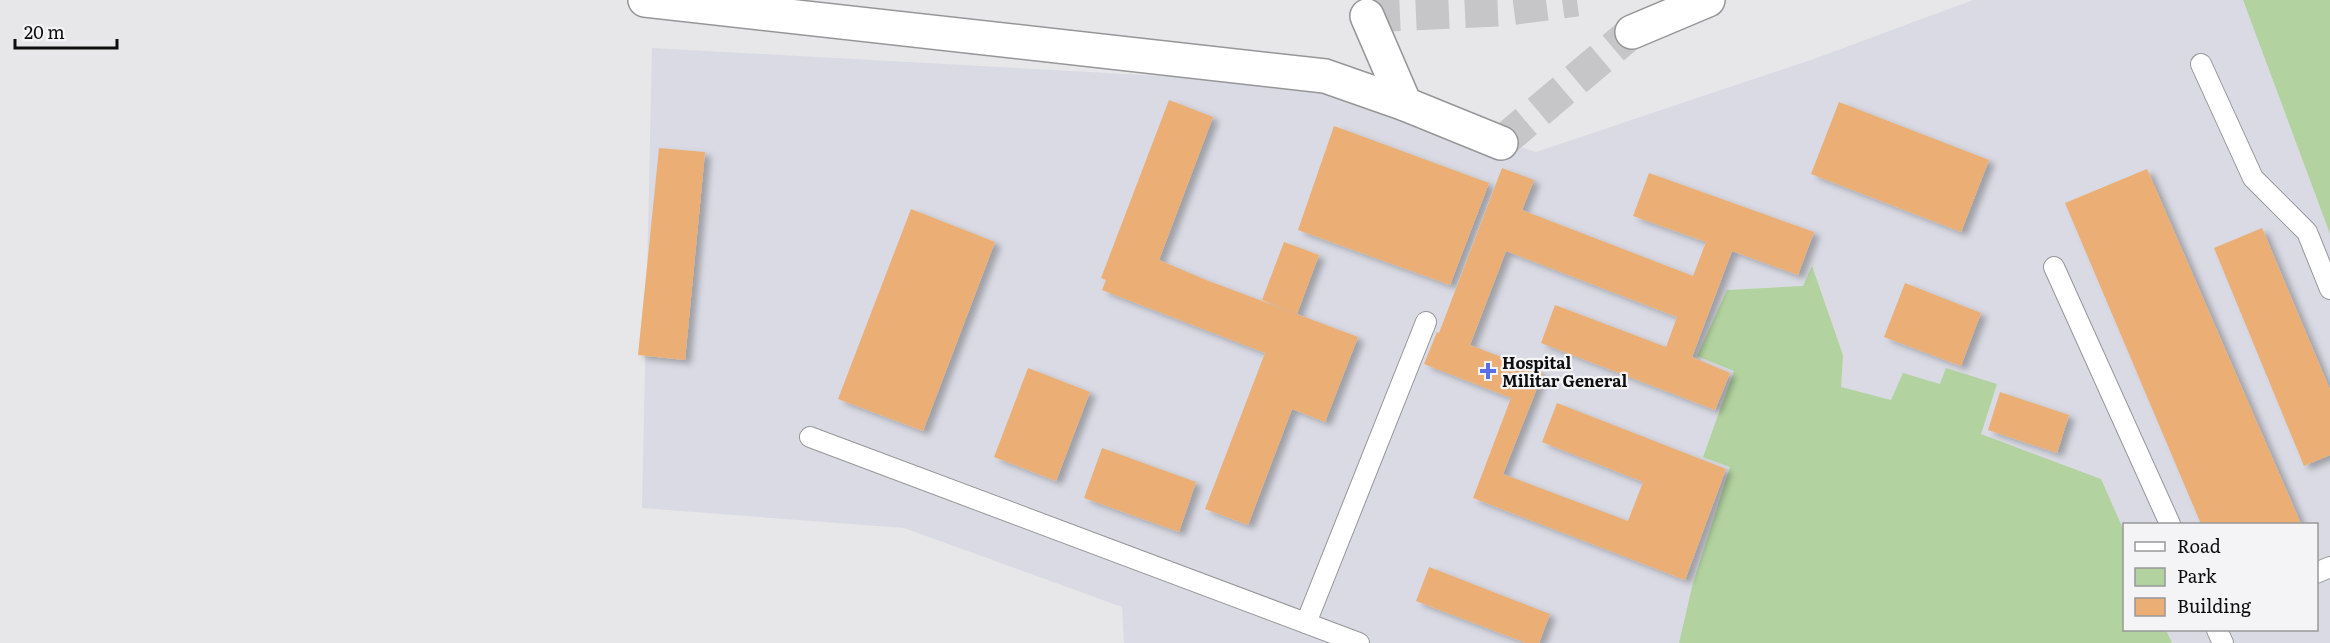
<svg xmlns="http://www.w3.org/2000/svg" width="2330" height="643" viewBox="0 0 2330 643" font-family="Literata,serif">
	<style>
		.built { fill: #d9dae3; fill-rule: evenodd }
		.green { fill: #b2d39f }
		.building { fill: #ebaf76; filter: url(#shadow) }
		.lines { fill: none; stroke-linecap: round; stroke-linejoin: round }
		.street-tunnel { stroke: #c6c6c8; stroke-width: 33; stroke-dasharray: 33 16; stroke-linecap: butt }
		.lane-casing { stroke: #969698; stroke-width: 22 }
		.street-casing { stroke: #969698; stroke-width: 36 }
		.lane { stroke: #fff; stroke-width: 20 }
		.street { stroke: #fff; stroke-width: 33 }
		.poi-dot { fill: #5772e7; stroke: #f4f4f6; stroke-width: 2 }
		.labels { text-anchor: middle; dominant-baseline: central; stroke-width: 4.5; stroke-linejoin: round; paint-order: stroke }
		.poi-label { font-size: 16px; font-weight: bold; fill: #0e0e0f; stroke: #f4f4f6; text-anchor: start }
	</style>
	<defs>
		<filter id="shadow"><feDropShadow dx="6" dy="4" stdDeviation="3" flood-color="#0004"/></filter>
	</defs>
	<rect width="100%" height="100%" fill="#e7e7e9"/>
	<!-- built -->
	<path class="built" d="M1973 0H2243L2330 234V643H1124L1122 607 904 528 642 508 652 48 1326 85 1536 152 1811 60ZM2124 524H2316V630H2124Z"/>
	<!-- green -->
	<g class="green">
		<path d="M2243 0H2330V234Z"/>
		<path d="M1812 266 1843 355 1841 387 1891 400 1903 373 1940 384 1946 368 1997 384 1981 434 2101 479 2124 531V630H2166L2172 643H1679L1693 583 1730 467 1703 457 1734 371 1697 356 1727 290 1803 286Z"/>
	</g>
	<!-- building -->
	<g class="building">
		<path d="M1169 100 1213 117 1159 260 1206 280 1358 337 1325 422 1292 409 1248 525 1205 509 1265 353 1102 290 1106 280 1101 278Z"/>
		<path d="M1839 102 1989 160 1961 232 1811 174Z"/>
		<path d="M1334 126 1489 183 1450 285 1298 230Z"/>
		<path d="M659 148 705 152 685 360 638 355Z"/>
		<path d="M1502 168 1534 180 1522 210 1693 276 1706 242 1633 216 1649 173 1814 232 1798 275 1732 251 1692 357 1730 373 1715 410 1541 343 1555 305 1666 347 1677 317 1506 251 1470 345 1543 373 1503 474 1628 521 1643 482 1542 442 1557 403 1726 469 1685 580 1473 498 1511 398 1424 364 1437 332 1439 333Z"/>
		<path d="M2147 169 2301 524H2201L2065 203Z"/>
		<path d="M911 209 995 242 923 431 838 399Z"/>
		<path d="M2262 228 2330 390V455L2304 466 2214 248Z"/>
		<path d="M1284 242 1319 255 1297 314 1262 300Z"/>
		<path d="M1905 283 1981 313 1961 366 1884 337Z"/>
		<path d="M1028 368 1090 392 1056 481 994 457Z"/>
		<path d="M2000 392 2069 415 2057 453 1988 430Z"/>
		<path d="M1102 448 1196 482 1179 532 1084 498Z"/>
		<path d="M1429 567 1550 614 1539 643H1526L1416 601Z"/>
	</g>
	<g class="lines">
		<!-- street-tunnel -->
		<g class="street-tunnel">
			<path d="M1367 16 1501 10 1577 0"/>
			<path d="M1501 143 1632 32"/>
		</g>
		<defs>
			<g id="lane">
				<path d="M2201 64 2253 178 2307 232 2330 289"/>
				<path d="M2054 267 2170 524"/>
				<path d="M810 437 1359 643"/>
				<path d="M2316 573 2330 567"/>
				<path d="M1306 623 1426 322"/>
				<path d="M2217 630 2223 643"/>
			</g>
			<g id="street">
				<path d="M645 0 1325 76 1405 104"/>
				<path d="M1367 16 1405 104 1501 143"/>
				<path d="M1632 32 1708 0"/>
			</g>
		</defs>
		<!-- lane casing -->
		<use href="#lane" class="lane-casing"/>
		<!-- street casing -->
		<use href="#street" class="street-casing"/>
		<!-- lane -->
		<use href="#lane" class="lane"/>
		<!-- street -->
		<use href="#street" class="street"/>
	</g>
	<!-- markers -->
	<path class="poi-dot" d="M1485 362h6v6h6v6h-6v6h-6v-6h-6v-6h6z"/>
	<g class="labels">
		<!-- poi labels -->
		<g class="poi-label">
			<text x="1502" y="362">Hospital<tspan x="1502" dy="18">Militar General</tspan></text>
		</g>
	</g>
	<!-- legend -->
	<rect x="2123" y="523" width="195" height="108" fill="#f4f4f6" stroke="#98989a" stroke-width="1.5"/>
	<rect x="2135" y="542" width="30" height="9" fill="#ffffff" stroke="#98989a" stroke-width="1.5"/>
	<text x="2177" y="553" font-size="18" fill="#0e0e0f">Road</text>
	<rect x="2135" y="568" width="30" height="18" fill="#b2d39f" stroke="#98989a" stroke-width="1.5"/>
	<text x="2177" y="583" font-size="18" fill="#0e0e0f">Park</text>
	<rect x="2135" y="598" width="30" height="18" fill="#ebaf76" stroke="#98989a" stroke-width="1.5"/>
	<text x="2177" y="613" font-size="18" fill="#0e0e0f">Building</text>
	<!-- scale -->
	<path d="M15 39v9h102v-9" fill="none" stroke="#0e0e0f" stroke-width="3"/>
	<text x="24" y="39" font-size="18" fill="#0e0e0f" stroke="#f4f4f6" stroke-width="4.5" paint-order="stroke">20 m</text>
</svg>
